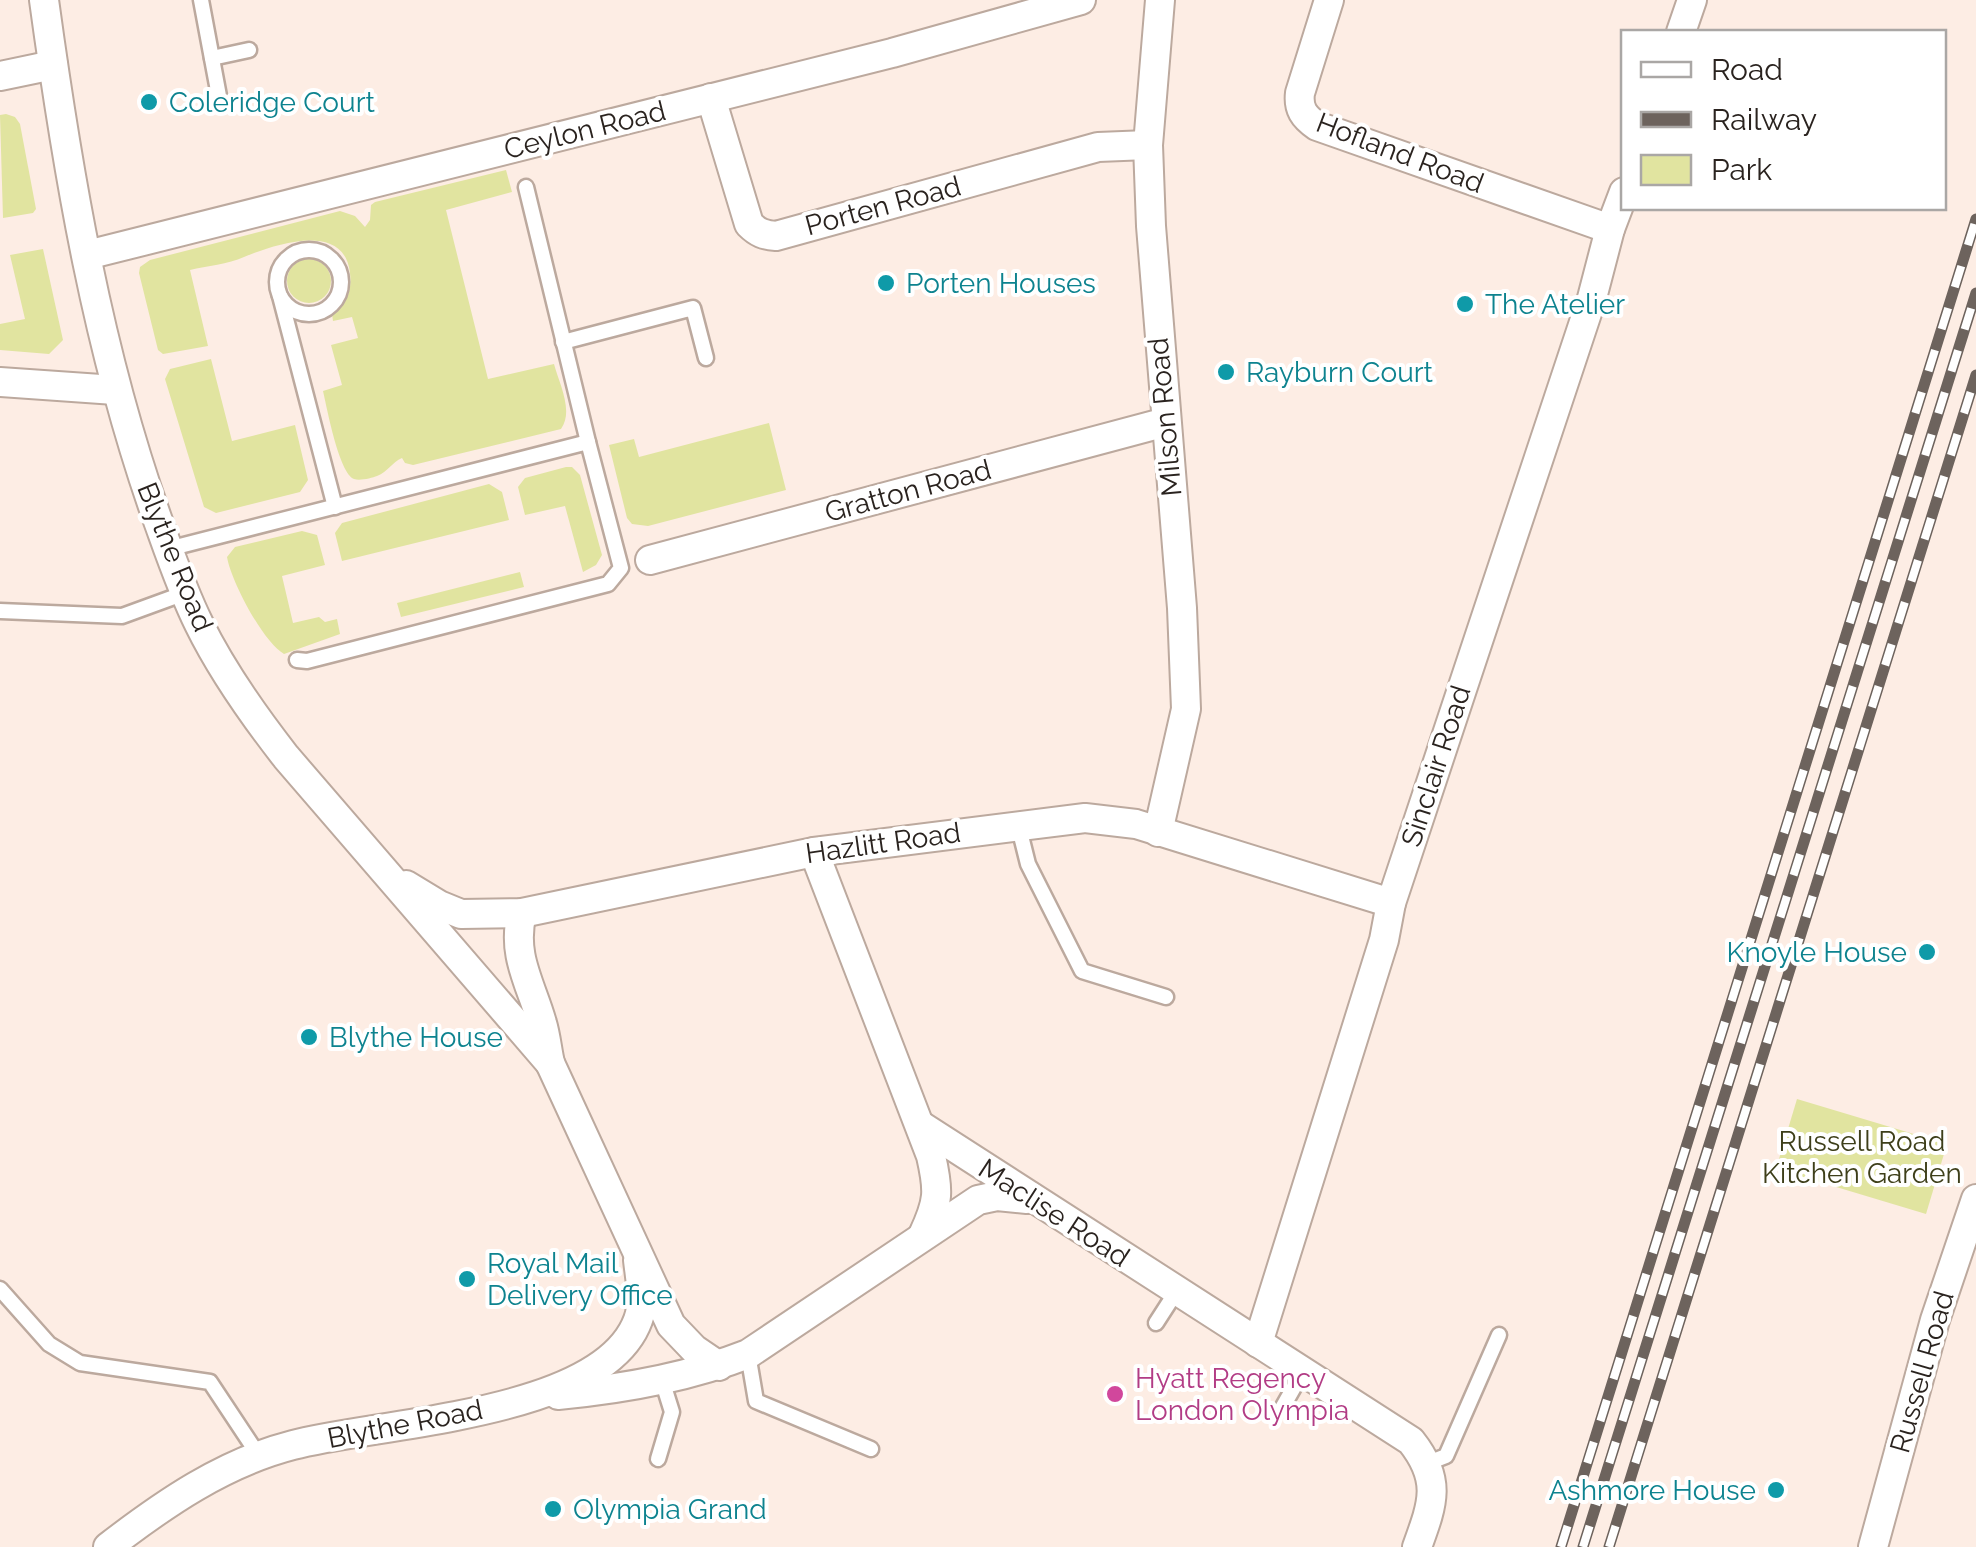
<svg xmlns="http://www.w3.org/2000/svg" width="1976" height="1547" viewBox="0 0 1976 1547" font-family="Raleway,sans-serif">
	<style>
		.green { fill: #e1e4a0 }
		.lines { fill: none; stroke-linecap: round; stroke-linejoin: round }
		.lane-casing { stroke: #bca99e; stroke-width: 19 }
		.street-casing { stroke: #bca99e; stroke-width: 32 }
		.lane { stroke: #fff; stroke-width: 14 }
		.street { stroke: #fff; stroke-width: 28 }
		.rail-casing { stroke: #6d635d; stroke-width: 11 }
		.rail { stroke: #fff; stroke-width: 8; stroke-dasharray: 22; stroke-linecap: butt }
		.culture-dot { fill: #0f9aa8; stroke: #fff; stroke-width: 4 }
		.hotel-dot { fill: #d1479c; stroke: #fff; stroke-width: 4 }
		.labels { text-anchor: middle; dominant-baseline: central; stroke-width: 8; stroke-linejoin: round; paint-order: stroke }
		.culture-label { font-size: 28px; fill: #0d838f; stroke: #fff; text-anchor: start }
		.street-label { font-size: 28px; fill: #2a231f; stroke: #fff }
		.park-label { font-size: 28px; fill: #3e3f1a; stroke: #fff }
		.hotel-label { font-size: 28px; fill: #b23c85; stroke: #fff; text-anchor: start }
	</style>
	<rect width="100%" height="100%" fill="#fdede4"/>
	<!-- green -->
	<g class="green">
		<path d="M6 114 15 117 20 124 36 209 33 213 3 218 0 115Z"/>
		<path d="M506 170 512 192 446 210 488 379 554 364C559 383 574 411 561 429L413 465 405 463 402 458C392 462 388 472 377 476 372 478 360 481 354 479 339 473 327 408 323 391L342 385 331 345 358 338 352 317 333 321 332 314C347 304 352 291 350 273 344 219 271 246 244 257 228 264 207 266 190 270L208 346 163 354 158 350 139 273 140 267 150 260 340 211 355 216 365 227 370 220 371 205 375 202Z"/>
		<path d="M43 249 63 340 49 354 0 350V324L25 319 10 255Z"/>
		<circle cx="309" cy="281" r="22"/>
		<path d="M211 359 232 441 295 425 308 480 300 492 216 513 204 507 165 379 170 369Z"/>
		<path d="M769 423 786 490 648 526 632 524 627 518 609 445 634 439 639 457Z"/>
		<path d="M566 467H572L580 475 602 555 596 565 583 572 565 506 525 515 518 487 525 478Z"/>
		<path d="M489 484 502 492 509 520 342 561 335 533 342 523Z"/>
		<path d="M302 531 317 535 325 565 282 576 293 623 319 617 325 622 337 619 340 634 284 654C263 642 231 581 227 557L235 547Z"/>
		<path d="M520 572 524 587 401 617 397 603Z"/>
		<path d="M1797 1099 1947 1144 1926 1214 1776 1169Z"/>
	</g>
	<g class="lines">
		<defs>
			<g id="lane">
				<path d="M201 0 219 96"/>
				<path d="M212 58 249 50"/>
				<path d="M526 187 588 442"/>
				<circle cx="309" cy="282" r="32"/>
				<path d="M280 296 335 507"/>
				<path d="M563 342 693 308 706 358"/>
				<path d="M168 549 588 442 621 568 608 584 307 661 297 660"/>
				<path d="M0 611 122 616 185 593"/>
				<path d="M1018 824 1028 864 1082 971 1166 997"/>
				<path d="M0 1289 49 1344 80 1363 210 1382 259 1456"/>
				<path d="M1156 1323 1176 1292"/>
				<path d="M748 1354 756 1401 871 1449"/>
				<path d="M1281 1410 1302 1373"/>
				<path d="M658 1459 672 1412 662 1380"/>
				<path d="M1428 1463 1446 1456 1499 1335"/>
			</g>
			<g id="street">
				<path d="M44 0C68 175 98 352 157 518 170 554 182 590 199 624 222 671 254 716 286 757L550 1063"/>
				<path d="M1329 0 1300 93C1298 109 1304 117 1317 126L1610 229"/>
				<path d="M1681 32 1692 0"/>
				<path d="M0 76 53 65"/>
				<path d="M711 98 749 224C758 233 764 235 776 236L1098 147 1148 145"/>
				<path d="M87 255 892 53 1081 0"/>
				<path d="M0 382 115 390"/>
				<path d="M650 560 1166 422"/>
				<path d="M1158 832 1186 709 1182 608 1151 226 1148 145 1160 0"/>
				<path d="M814 852 931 1156C939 1191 939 1201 923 1235"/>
				<path d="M406 885 439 905 461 914 522 913 814 852 1085 818 1136 824 1391 903"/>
				<path d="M522 913C511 955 531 984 542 1023 546 1036 547 1050 550 1063L671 1325 694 1349 719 1366"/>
				<path d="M923 1127 1411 1441C1442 1480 1433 1503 1417 1547"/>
				<path d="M1258 1343 1384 940 1391 903 1592 298 1610 229 1624 192"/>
				<path d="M558 1395C622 1389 687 1378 748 1354L978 1200 997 1196 1027 1199"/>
				<path d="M108 1547C164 1504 223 1463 293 1445 379 1422 603 1416 638 1320 645 1302 640 1279 638 1260"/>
				<path d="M1873 1547 1935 1320 1976 1199"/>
			</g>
		</defs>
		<!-- lane casing -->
		<use href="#lane" class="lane-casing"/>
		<!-- street casing -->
		<use href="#street" class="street-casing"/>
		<!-- lane -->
		<use href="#lane" class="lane"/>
		<!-- street -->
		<use href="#street" class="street"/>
		<defs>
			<g id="rail">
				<path d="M1561 1547 1976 219"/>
				<path d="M1583 1547 1976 293"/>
				<path d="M1609 1547 1976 375"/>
			</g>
		</defs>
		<!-- rail casing -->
		<use href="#rail" class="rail-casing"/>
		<!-- rail -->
		<use href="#rail" class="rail"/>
	</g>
	<!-- markers -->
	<g class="culture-dot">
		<circle cx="149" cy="102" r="10"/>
		<circle cx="886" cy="283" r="10"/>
		<circle cx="1465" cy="304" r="10"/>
		<circle cx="1226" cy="372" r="10"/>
		<circle cx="1927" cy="952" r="10"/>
		<circle cx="309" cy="1037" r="10"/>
		<circle cx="467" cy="1279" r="10"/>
		<circle cx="1776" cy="1490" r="10"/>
		<circle cx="553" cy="1509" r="10"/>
	</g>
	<circle class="hotel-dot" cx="1115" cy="1394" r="10"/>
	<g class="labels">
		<!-- culture labels -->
		<g class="culture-label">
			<text x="169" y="102">Coleridge Court</text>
			<text x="906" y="283">Porten Houses</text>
			<text x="1485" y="304">The Atelier</text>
			<text x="1246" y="372">Rayburn Court</text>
			<text x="1907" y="952" text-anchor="end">Knoyle House</text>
			<text x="329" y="1037">Blythe House</text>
			<text x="487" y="1263">Royal Mail<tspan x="487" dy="32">Delivery Office</tspan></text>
			<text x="1756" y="1490" text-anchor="end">Ashmore House</text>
			<text x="573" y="1509">Olympia Grand</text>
		</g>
		<!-- street labels -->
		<g class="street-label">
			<text transform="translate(585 130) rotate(-14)">Ceylon Road</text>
			<text transform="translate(1400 153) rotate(21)">Hofland Road</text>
			<text transform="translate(883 206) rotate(-15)">Porten Road</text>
			<text transform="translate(1165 417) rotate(-95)">Milson Road</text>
			<text transform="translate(908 491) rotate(-15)">Gratton Road</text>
			<text transform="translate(175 557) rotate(68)">Blythe Road</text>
			<text transform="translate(1436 766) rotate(-72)">Sinclair Road</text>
			<text transform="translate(883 843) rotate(-8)">Hazlitt Road</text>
			<text transform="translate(1054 1213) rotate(33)">Maclise Road</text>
			<text transform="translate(1922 1372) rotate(-74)">Russell Road</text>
			<text transform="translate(405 1424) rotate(-11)">Blythe Road</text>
		</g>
		<!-- park labels -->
		<g class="park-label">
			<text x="1862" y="1141">Russell Road<tspan x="1862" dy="32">Kitchen Garden</tspan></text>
		</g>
		<!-- hotel labels -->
		<g class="hotel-label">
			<text x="1135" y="1378">Hyatt Regency<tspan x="1135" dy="32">London Olympia</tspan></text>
		</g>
	</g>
	<!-- legend -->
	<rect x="1621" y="30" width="325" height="180" fill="#ffffff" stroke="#aaa7a5" stroke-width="2.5"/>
	<rect x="1641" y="62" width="50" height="15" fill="#ffffff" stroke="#aaa7a5" stroke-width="2.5"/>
	<text x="1711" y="80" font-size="30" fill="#2a231f">Road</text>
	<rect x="1641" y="112" width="50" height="15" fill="#6d635d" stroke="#aaa7a5" stroke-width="2.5"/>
	<text x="1711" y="130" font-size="30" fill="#2a231f">Railway</text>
	<rect x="1641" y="155" width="50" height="30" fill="#e1e4a0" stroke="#aaa7a5" stroke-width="2.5"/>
	<text x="1711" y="180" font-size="30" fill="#2a231f">Park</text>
</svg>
